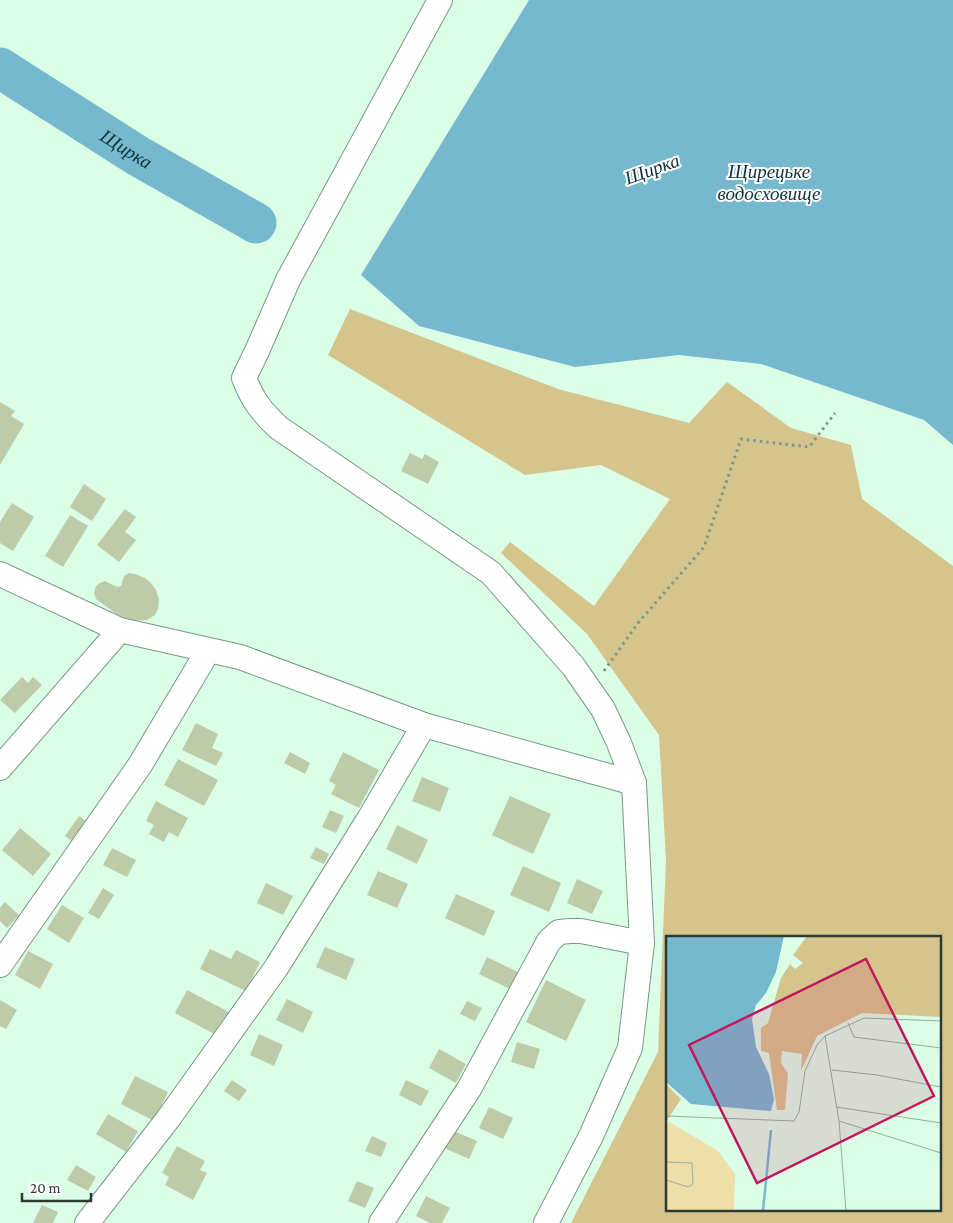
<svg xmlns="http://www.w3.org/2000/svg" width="953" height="1223" viewBox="0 0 953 1223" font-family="'Crimson Pro',serif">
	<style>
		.forest { fill: #d6c48d; fill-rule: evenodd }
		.water { fill: #76b9cf }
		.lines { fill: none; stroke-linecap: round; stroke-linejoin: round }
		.river { stroke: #76b9cf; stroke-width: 41 }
		.building { fill: #becba9 }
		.minor-casing { stroke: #799984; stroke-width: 26 }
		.path { stroke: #809889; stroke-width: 3; stroke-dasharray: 2.5 4; stroke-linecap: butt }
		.minor { stroke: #fff; stroke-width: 24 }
		.labels { text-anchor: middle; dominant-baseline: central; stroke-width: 4; stroke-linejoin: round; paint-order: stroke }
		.water-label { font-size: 19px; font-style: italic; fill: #0f313a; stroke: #fff }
		.inset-river { fill: none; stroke: #76b9cf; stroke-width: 2.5 }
		.inset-road { fill: none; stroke: #95b09e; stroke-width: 1 }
		.view { fill: #c2185b; fill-opacity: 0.15; stroke: #c2185b; stroke-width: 2.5 }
		.inset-edge { fill: none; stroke: #2c3a31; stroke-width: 2.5 }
	</style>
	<rect width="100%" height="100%" fill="#dbfee7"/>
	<!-- forest -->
	<path class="forest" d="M350 309 558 389 689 423 727 382 791 428 851 445 862 499 953 566V1223H571L658 1052 666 860 659 735 587 634 501 553 510 542 594 606 670 499 601 465 525 475 328 355ZM667 937H939V1209H667Z"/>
	<!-- water -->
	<path class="water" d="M529 0H953V445L924 420 761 364 679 355 575 367 419 326 361 275Z"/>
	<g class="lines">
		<!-- river -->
		<path class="river" id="s1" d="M0 68 138 156 256 223"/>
	</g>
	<!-- building -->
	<g class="building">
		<path d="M0 402 15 411 11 416 24 424 0 465Z"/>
		<path d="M410 453 422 459 425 454 439 462 428 484 401 471Z"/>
		<path d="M84 484 106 499 92 521 70 507Z"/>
		<path d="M12 503 34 517 13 551 0 543V522Z"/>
		<path d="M125 509 136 517 125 532 136 540 119 562 97 545Z"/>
		<path d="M70 515 88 526 63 567 45 556Z"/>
		<path d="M129 573 135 574 145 578 151 583 156 590 159 600 158 609 155 615 147 620 133 621 118 615 96 599 94 593 96 586 100 583 105 581 117 587 121 586 124 576Z"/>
		<path d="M22 677 28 683 33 677 42 685 15 713 0 700Z"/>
		<path d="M196 723 218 734 212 748 223 753 216 766 182 750Z"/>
		<path d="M290 752 310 763 305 774 284 763Z"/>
		<path d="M343 752 379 770 359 808 331 794 336 785 329 781Z"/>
		<path d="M178 759 218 780 204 806 164 785Z"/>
		<path d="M422 777 449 788 440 812 412 801Z"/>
		<path d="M510 796 551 814 533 854 492 835Z"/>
		<path d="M156 801 188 818 178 837 169 832 164 842 149 834 154 825 146 821Z"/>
		<path d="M330 810 344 816 336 833 322 827Z"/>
		<path d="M79 816 90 824 75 844 65 836Z"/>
		<path d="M397 825 428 840 417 864 386 849Z"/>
		<path d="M20 828 51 854 33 876 2 850Z"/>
		<path d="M316 847 329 854 324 864 310 858Z"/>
		<path d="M112 848 136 860 127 877 103 865Z"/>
		<path d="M523 866 561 883 549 912 510 895Z"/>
		<path d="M378 871 408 884 397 908 367 895Z"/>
		<path d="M577 879 603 891 592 914 567 903Z"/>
		<path d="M266 883 293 896 283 915 257 903Z"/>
		<path d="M103 888 114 895 99 919 88 913Z"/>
		<path d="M456 894 495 911 484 936 445 918Z"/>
		<path d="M5 902 19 915 7 928 0 921V908Z"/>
		<path d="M62 905 84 918 69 943 47 929Z"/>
		<path d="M325 947 355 959 346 980 316 967Z"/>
		<path d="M210 949 231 959 236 950 260 962 246 991 200 969Z"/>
		<path d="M28 951 53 964 40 989 15 975Z"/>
		<path d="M487 957 522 974 514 991 479 974Z"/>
		<path d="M546 980 586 1000 566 1041 526 1022Z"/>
		<path d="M187 990 229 1012 216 1035 175 1013Z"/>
		<path d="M287 999 313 1012 303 1033 276 1020Z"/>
		<path d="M0 1000 17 1010 6 1029 0 1026Z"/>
		<path d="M467 1001 482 1008 475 1021 460 1014Z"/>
		<path d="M259 1034 283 1045 274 1066 250 1055Z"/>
		<path d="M517 1042 540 1049 534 1069 511 1062Z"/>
		<path d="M439 1049 466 1064 456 1083 429 1068Z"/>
		<path d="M135 1076 168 1092 154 1121 121 1104Z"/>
		<path d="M232 1080 247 1090 239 1101 224 1091Z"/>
		<path d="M406 1080 429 1091 421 1106 399 1095Z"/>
		<path d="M489 1107 513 1118 503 1139 479 1128Z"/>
		<path d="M108 1114 138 1131 126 1152 96 1134Z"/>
		<path d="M449 1129 477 1141 469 1159 442 1147Z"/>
		<path d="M372 1136 387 1143 381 1157 365 1151Z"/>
		<path d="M177 1146 205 1161 200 1170 207 1173 193 1200 165 1185 169 1177 162 1173Z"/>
		<path d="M76 1165 96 1177 88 1191 67 1180Z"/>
		<path d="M357 1181 374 1188 365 1208 348 1201Z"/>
		<path d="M426 1196 450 1208 442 1223H430L416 1216Z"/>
		<path d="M42 1205 58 1212 53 1223H33Z"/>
	</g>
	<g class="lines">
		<defs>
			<g id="minor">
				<path d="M440 0 288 280 257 351 244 378C253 401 261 411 279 428L491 573 573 666 603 709 619 743 634 783 642 943 630 1048 591 1136 546 1223"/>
				<path d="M0 574 120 630 240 657 424 725 634 783"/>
				<path d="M0 768 120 630"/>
				<path d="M0 965 140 765 208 651"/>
				<path d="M87 1223 168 1119 276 968 369 819 424 725"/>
				<path d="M381 1223 469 1089 549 941 559 932 570 931H581L642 943"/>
			</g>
		</defs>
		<!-- minor casing -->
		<use href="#minor" class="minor-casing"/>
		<!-- path -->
		<path class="path" d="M604 671 638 623 704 547 741 439 809 447 835 413"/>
		<!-- minor -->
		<use href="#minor" class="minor"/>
	</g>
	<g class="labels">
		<!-- water labels -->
		<g class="water-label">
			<text stroke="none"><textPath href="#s1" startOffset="150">Щирка</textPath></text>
			<text transform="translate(652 169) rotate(-20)">Щирка</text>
			<text x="769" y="171">Щирецьке<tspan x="769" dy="22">водосховище</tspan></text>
		</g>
	</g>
	<!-- overview -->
	<g transform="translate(666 936)">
		<rect width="275" height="275" fill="#dbfee7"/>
		<path d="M0 184 52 215 69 238 68 275H0Z" fill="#eedea9"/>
		<path d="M141 0H275V81L196 77 151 100 135 135 136 118 116 115 115 127 122 137 119 174H111L103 117 95 115V92L102 87 115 42 124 28 129 33 137 27 127 19ZM0 148 15 163 0 186Z" fill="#d6c48d"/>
		<path d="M0 0H118L110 36 100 57 90 69 86 83 90 111 103 138 108 163 105 175 25 168 0 146Z" fill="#76b9cf"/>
		<path class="inset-river" d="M97 275 105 194"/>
		<path class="inset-road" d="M182 87 188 101 275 112M159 100 173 185 180 275M166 134 211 139 275 151M170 171 275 187M0 180 128 185 133 176 139 135 151 109 159 100 198 82 275 85M173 185 275 217M0 226 26 227 27 248 22 251 0 244"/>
		<path class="view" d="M200 23 268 160 91 247 23 109Z"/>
		<rect width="275" height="275" class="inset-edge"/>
	</g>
	<!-- scale -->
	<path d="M22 1193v8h69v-8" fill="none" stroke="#2c3a31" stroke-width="2.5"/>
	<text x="30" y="1193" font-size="15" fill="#2c3a31" stroke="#ffffff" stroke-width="4" paint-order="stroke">20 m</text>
</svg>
